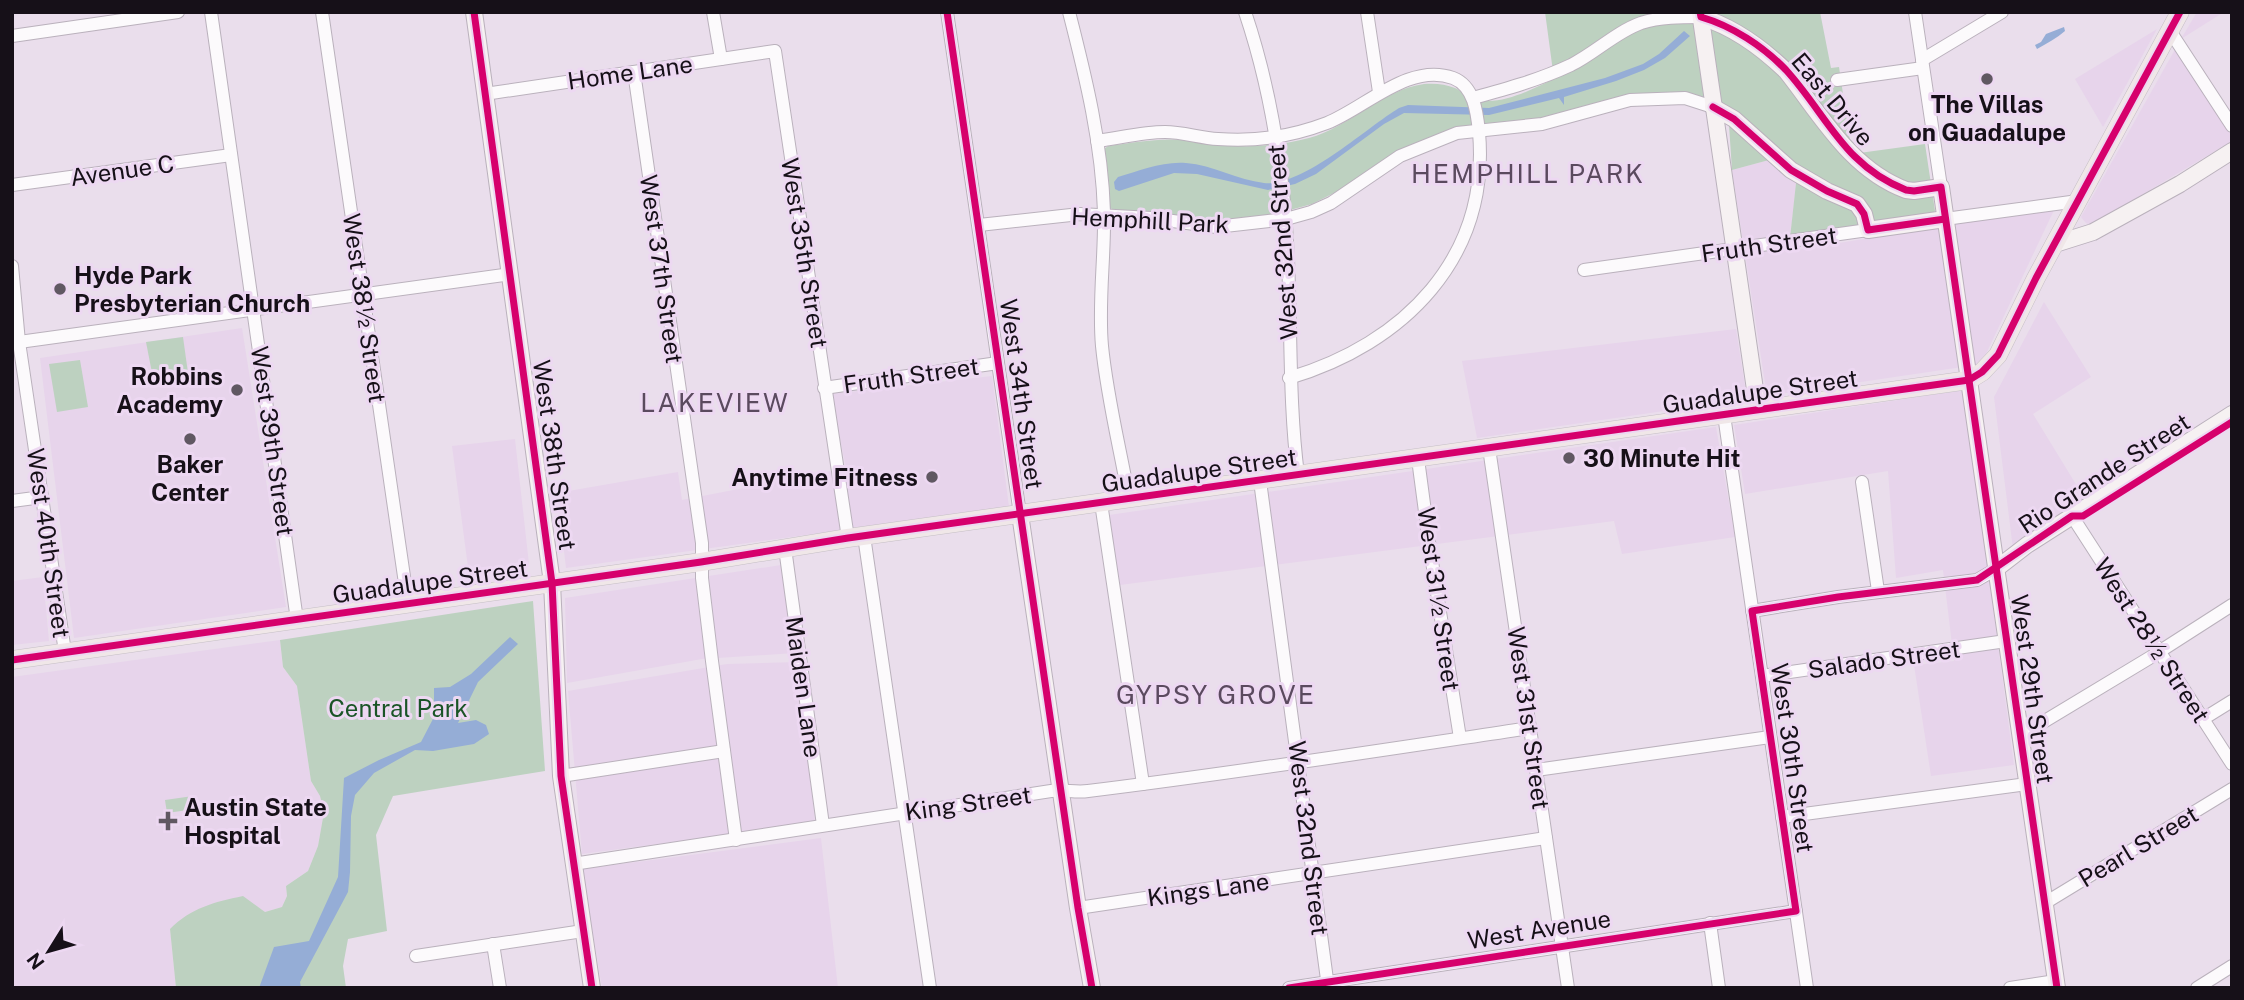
<svg xmlns="http://www.w3.org/2000/svg" width="2244" height="1000" viewBox="0 0 2244 1000" font-family="'Public Sans',sans-serif">
	<style>
		.built { fill: #e7d4eb }
		.green { fill: #bdd1c0 }
		.water { fill: #95add6 }
		.lines { fill: none; stroke-linecap: round; stroke-linejoin: round }
		.street-casing { stroke: #bab1bc; stroke-width: 14 }
		.secondary-casing { stroke: #bab1bc; stroke-width: 18 }
		.primary-casing { stroke: #c5bfc5; stroke-width: 19 }
		.street { stroke: #fcfafc; stroke-width: 12 }
		.secondary { stroke: #f6f1f2; stroke-width: 16 }
		.primary { stroke: #f0e7e8; stroke-width: 18 }
		.cycleway-casing { stroke: #edd8f2; stroke-width: 11 }
		.cycleway { stroke: #d6006c; stroke-width: 7 }
		.poi-dot { fill: #605862; stroke: #edd8f2; stroke-width: 2.5 }
		.labels { text-anchor: middle; dominant-baseline: central; stroke-width: 6; stroke-linejoin: round; paint-order: stroke }
		.street-label { font-size: 24px; fill: #161018; stroke: #edd8f2 }
		.poi-label { font-size: 24px; font-weight: bold; fill: #161018; stroke: #edd8f2; text-anchor: start }
		.park-label { font-size: 24px; fill: #1a5426; stroke: #edd8f2 }
		.neighbourhood-label { font-size: 26px; letter-spacing: 2px; fill: #5b4a5f; stroke: #edd8f2 }
	</style>
	<rect width="100%" height="100%" fill="#eadeec"/>
	<!-- built -->
	<g class="built">
		<path d="M2197 12H2224L2181 39Z"/>
		<path d="M2157 29 2103 127 2075 79Z"/>
		<path d="M2177 46 2232 133V141L2091 225 2086 223 2081 217Z"/>
		<path d="M1769 160 1796 183 1789 251 2055 208 1986 354 1976 365 1767 396 1732 170Z"/>
		<path d="M2044 302 2091 377 2033 414 2088 504 2013 549 1994 397Z"/>
		<path d="M242 328 286 607 74 638 40 358Z"/>
		<path d="M1736 329 1747 399 1477 438 1462 361Z"/>
		<path d="M992 376 1009 507 566 568 557 493 678 472 682 500 846 468 831 394Z"/>
		<path d="M1964 390 2014 765 1931 776 1914 665 1954 661 1943 570 1896 578 1888 471 1745 494 1734 425Z"/>
		<path d="M1716 427 1735 537 1622 554 1614 521 1120 585 1109 515Z"/>
		<path d="M515 439 529 564 469 575 452 446Z"/>
		<path d="M781 565 795 653 702 659 567 683 565 598Z"/>
		<path d="M43 577 49 641 12 645V581Z"/>
		<path d="M280 640 283 667 297 686 311 781 320 796 324 812 318 846 308 871 286 886 287 896 282 907 265 912 258 907 170 929 176 988H12V677Z"/>
		<path d="M798 662 815 823 582 854 568 691 727 664Z"/>
		<path d="M821 838 838 988H602L582 869Z"/>
	</g>
	<!-- green -->
	<g class="green">
		<path d="M1545 12H1820L1831 68 1839 67 1852 154 1925 144 1935 211 1927 218 1790 238 1796 183 1769 160 1732 170 1728 110 1695 95 1668 92 1636 95 1557 117 1404 148 1338 191 1312 204 1254 220 1223 222 1195 220 1112 209 1108 207 1104 149 1108 146C1132 143 1157 138 1182 140 1196 141 1210 144 1224 145 1252 148 1282 145 1309 138 1350 127 1381 90 1424 84 1434 83 1446 84 1455 88 1462 91 1466 98 1473 99 1500 107 1530 90 1554 79Z"/>
		<path d="M183 337 188 373 153 378 146 342Z"/>
		<path d="M80 360 88 407 57 412 49 364Z"/>
		<path d="M533 601 545 771 393 796 376 835 387 931 348 939 343 966 346 988H176L170 929C191 908 214 902 243 896L265 912 282 907 287 896 286 886 308 871 318 846 324 812 320 796 311 781 297 686 283 667 280 640Z"/>
		<path d="M193 796 195 809 167 813 165 800Z"/>
	</g>
	<!-- water -->
	<g class="water">
		<path d="M2064 27 2065 31C2057 38 2047 43 2037 49L2035 45 2041 42 2046 34Z"/>
		<path d="M1684 31 1690 36 1665 58 1644 70 1616 81 1564 97V105L1559 98 1489 115 1404 113 1384 124 1316 174 1295 184 1268 190 1197 174 1174 173 1119 191 1115 189 1114 182 1118 177C1139 171 1163 161 1186 163 1213 165 1238 180 1264 183 1303 187 1366 128 1399 108L1408 105 1489 108 1605 78 1643 64 1659 54Z"/>
		<path d="M510 637 518 644 478 682 458 723 476 720 486 725 489 734 474 744 433 751 415 750 374 773 355 795 351 816 350 872 348 892 300 982 301 988H259L274 947 309 941 338 877 344 778 379 760 421 742 434 717V688L450 687 471 674Z"/>
	</g>
	<g class="lines">
		<defs>
			<g id="street">
				<path d="M211 12 297 620"/>
				<path d="M322 12 408 604"/>
				<path d="M713 12 721 59"/>
				<path d="M947 12 1020 514"/>
				<path d="M1069 12C1086 78 1102 144 1104 212 1105 257 1098 302 1102 346 1107 397 1120 448 1129 499"/>
				<path d="M1245 12C1275 101 1287 195 1289 289 1291 353 1290 411 1298 475"/>
				<path d="M1367 12 1379 92"/>
				<path d="M1915 12 1941 187"/>
				<path d="M2170 31 2232 126"/>
				<path d="M12 36 178 12"/>
				<path d="M1922 60 2002 12"/>
				<path d="M634 72 702 543V578L712 661 736 840"/>
				<path d="M1837 80 1923 68"/>
				<path d="M485 94 775 51 848 538"/>
				<path d="M1473 98C1506 89 1539 80 1571 65 1595 53 1616 32 1641 23 1660 17 1681 17 1701 17"/>
				<path d="M1097 141C1120 138 1143 132 1165 132 1183 132 1200 138 1218 139 1255 142 1293 136 1327 123 1365 108 1409 62 1453 78 1474 86 1477 112 1479 132 1490 258 1404 344 1289 378"/>
				<path d="M12 185 231 155"/>
				<path d="M1945 219 2078 201"/>
				<path d="M979 225 1080 214 1151 218 1216 227 1286 219 1311 212 1331 203 1400 156 1457 133 1542 124 1630 100 1685 98 1713 107"/>
				<path d="M12 266 19 342 65 652"/>
				<path d="M1584 270 1868 230"/>
				<path d="M12 343 511 274"/>
				<path d="M824 388 998 363"/>
				<path d="M1724 415 1807 988"/>
				<path d="M1489 448 1568 988"/>
				<path d="M1418 459 1430 549 1460 738"/>
				<path d="M1260 481 1328 987"/>
				<path d="M1862 482 1878 591"/>
				<path d="M12 501 42 497"/>
				<path d="M1101 503 1143 784"/>
				<path d="M2072 516 2232 764"/>
				<path d="M864 536 930 988"/>
				<path d="M785 548 823 825"/>
				<path d="M1752 611 1838 597 1977 580 1996 569"/>
				<path d="M1762 676 2006 641"/>
				<path d="M2203 719 2232 701"/>
				<path d="M2020 736 2151 657 2232 605"/>
				<path d="M1536 770 1770 737"/>
				<path d="M561 776 724 751"/>
				<path d="M1782 817 2027 784"/>
				<path d="M573 864 1051 791C1064 789 1075 793 1088 791 1235 773 1383 750 1530 728"/>
				<path d="M2045 903 2232 789"/>
				<path d="M1078 908 1546 838"/>
				<path d="M1710 923 1719 988"/>
				<path d="M493 944 500 988"/>
				<path d="M416 956 583 931"/>
				<path d="M1289 988 1796 911"/>
				<path d="M2010 988 2056 981"/>
				<path d="M2197 988 2232 966"/>
			</g>
			<g id="secondary">
				<path d="M474 12 552 583 561 776 592 988"/>
				<path d="M1700 12 1758 410"/>
				<path d="M1701 17C1734 27 1761 47 1786 71 1821 115 1850 169 1906 190L1914 191 1941 187 2057 988"/>
				<path d="M1713 107 1734 119 1791 170 1827 191 1857 204 1864 214 1868 230 1945 219"/>
				<path d="M2055 244 2093 232 2180 184 2232 151"/>
				<path d="M1020 514 1078 908 1092 988"/>
				<path d="M1996 569 2027 545 2232 414"/>
			</g>
			<path id="primary" d="M12 660 701 562 848 538 1969 380 1982 372 1998 355 2036 278 2180 12"/>
		</defs>
		<!-- street casing -->
		<use href="#street" class="street-casing"/>
		<!-- secondary casing -->
		<use href="#secondary" class="secondary-casing"/>
		<!-- primary casing -->
		<use href="#primary" class="primary-casing"/>
		<!-- street -->
		<use href="#street" class="street"/>
		<!-- secondary -->
		<use href="#secondary" class="secondary"/>
		<!-- primary -->
		<use href="#primary" class="primary"/>
		<defs>
			<g id="cycleway">
				<path d="M474 12 552 583 561 776 592 988"/>
				<path d="M947 12 1078 908 1092 988"/>
				<path d="M1700 12 1701 17C1732 26 1763 46 1786 70 1827 115 1844 166 1906 190L1914 191 1941 187 2057 988"/>
				<path d="M1713 107 1734 119 1791 170 1827 191 1857 204 1864 214 1868 230 1945 219"/>
				<path d="M12 660 701 562 848 538 1969 380 1982 372 1998 355 2036 278 2180 12"/>
				<path d="M1289 988 1796 911 1752 611 1838 597 1977 580 2072 516H2083L2232 422"/>
			</g>
		</defs>
		<!-- cycleway casing -->
		<use href="#cycleway" class="cycleway-casing"/>
		<!-- cycleway -->
		<use href="#cycleway" class="cycleway"/>
	</g>
	<!-- markers -->
	<g class="poi-dot">
		<circle cx="1987" cy="79" r="7"/>
		<circle cx="60" cy="289" r="7"/>
		<circle cx="237" cy="390" r="7"/>
		<circle cx="190" cy="439" r="7"/>
		<circle cx="1569" cy="458" r="7"/>
		<circle cx="932" cy="477" r="7"/>
		<path d="M164.5 810.5h7v7h7v7h-7v7h-7v-7h-7v-7h7z"/>
	</g>
	<g class="labels">
		<!-- street labels -->
		<g class="street-label">
			<text transform="translate(630 72) rotate(-8)">Home Lane</text>
			<text transform="translate(1833 99) rotate(50)">East Drive</text>
			<text transform="translate(122 170) rotate(-8)">Avenue C</text>
			<text transform="translate(1150 220) rotate(3)">Hemphill Park</text>
			<text transform="translate(1282 242) rotate(-94)">West 32nd Street</text>
			<text transform="translate(1769 244) rotate(-8)">Fruth Street</text>
			<text transform="translate(805 253) rotate(81)">West 35th Street</text>
			<text transform="translate(662 269) rotate(82)">West 37th Street</text>
			<text transform="translate(365 308) rotate(82)">West 38½ Street</text>
			<text transform="translate(911 375) rotate(-8)">Fruth Street</text>
			<text transform="translate(1760 391) rotate(-8)">Guadalupe Street</text>
			<text transform="translate(1022 394) rotate(82)">West 34th Street</text>
			<text transform="translate(273 441) rotate(82)">West 39th Street</text>
			<text transform="translate(555 455) rotate(82)">West 38th Street</text>
			<text transform="translate(1199 470) rotate(-8)">Guadalupe Street</text>
			<text transform="translate(2104 473) rotate(-33)">Rio Grande Street</text>
			<text transform="translate(49 543) rotate(82)">West 40th Street</text>
			<text transform="translate(430 581) rotate(-8)">Guadalupe Street</text>
			<text transform="translate(1439 599) rotate(82)">West 31½ Street</text>
			<text transform="translate(2152 640) rotate(57)">West 28½ Street</text>
			<text transform="translate(1884 659) rotate(-8)">Salado Street</text>
			<text transform="translate(804 687) rotate(82)">Maiden Lane</text>
			<text transform="translate(2033 689) rotate(82)">West 29th Street</text>
			<text transform="translate(1529 718) rotate(82)">West 31st Street</text>
			<text transform="translate(1793 758) rotate(82)">West 30th Street</text>
			<text transform="translate(968 803) rotate(-8)">King Street</text>
			<text transform="translate(1309 838) rotate(83)">West 32nd Street</text>
			<text transform="translate(2138 846) rotate(-31)">Pearl Street</text>
			<text transform="translate(1208 889) rotate(-8)">Kings Lane</text>
			<text transform="translate(1539 929) rotate(-9)">West Avenue</text>
		</g>
		<!-- poi labels -->
		<g class="poi-label">
			<text x="1987" y="104" text-anchor="middle">The Villas<tspan x="1987" dy="28">on Guadalupe</tspan></text>
			<text x="74" y="275">Hyde Park<tspan x="74" dy="28">Presbyterian Church</tspan></text>
			<text x="223" y="376" text-anchor="end">Robbins<tspan x="223" dy="28">Academy</tspan></text>
			<text x="1583" y="458">30 Minute Hit</text>
			<text x="190" y="464" text-anchor="middle">Baker<tspan x="190" dy="28">Center</tspan></text>
			<text x="918" y="477" text-anchor="end">Anytime Fitness</text>
			<text x="184" y="807">Austin State<tspan x="184" dy="28">Hospital</tspan></text>
		</g>
		<!-- park labels -->
		<g class="park-label">
			<text x="398" y="708">Central Park</text>
		</g>
		<!-- neighbourhood labels -->
		<g class="neighbourhood-label">
			<text x="1528" y="173">HEMPHILL PARK</text>
			<text x="715" y="402">LAKEVIEW</text>
			<text x="1216" y="694">GYPSY GROVE</text>
		</g>
	</g>
	<!-- border -->
	<rect width="2244" height="1000" fill="none" stroke="#161018" stroke-width="28"/>
	<!-- north arrow -->
	<g transform="translate(49 951) rotate(233)" stroke="#edd8f2" stroke-width="5" paint-order="stroke">
	<path d="M0-5L12 26L0 18L-12 26Z" fill="#161018"/>
	<text y="-10" font-size="19" font-weight="bold" text-anchor="middle" fill="#161018">N</text>
	</g>
</svg>
